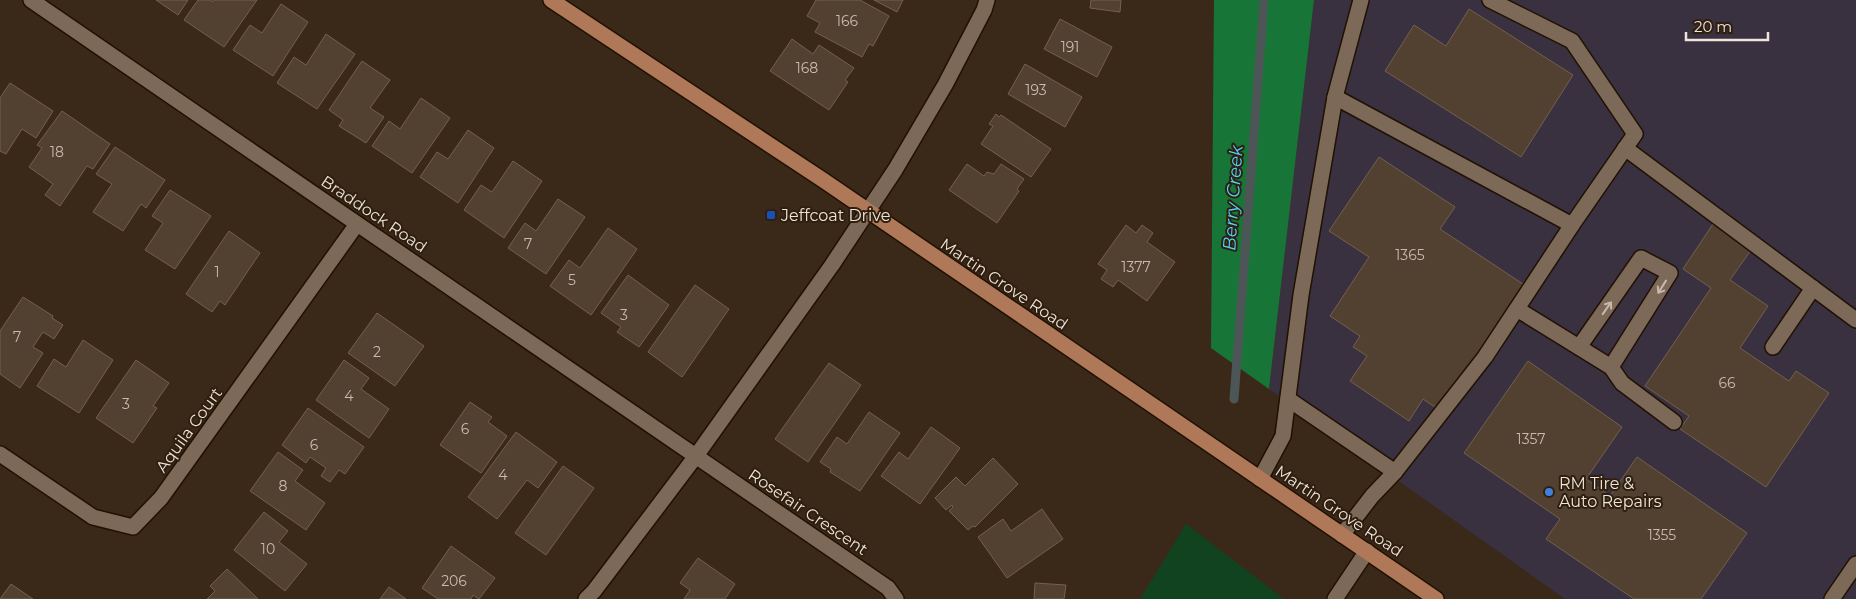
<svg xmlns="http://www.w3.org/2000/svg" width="1856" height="599" viewBox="0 0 1856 599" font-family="Montserrat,sans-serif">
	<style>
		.industrial { fill: #393040 }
		.green { fill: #114320 }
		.forest { fill: #177637 }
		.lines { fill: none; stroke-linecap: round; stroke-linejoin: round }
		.stream { stroke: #4d5657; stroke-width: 9 }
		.building { fill: #524030; stroke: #74604f }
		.minor-casing { stroke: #201103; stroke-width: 18 }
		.major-casing { stroke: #201103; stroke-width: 18 }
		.minor { stroke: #7d6957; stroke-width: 15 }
		.major { stroke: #af7858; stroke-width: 15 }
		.oneway { stroke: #c7b9ac }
		.transit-dot { fill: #1a4fb4; stroke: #2f1f0f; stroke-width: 2 }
		.shop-dot { fill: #3f7fe0; stroke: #2f1f0f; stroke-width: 2 }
		.labels { text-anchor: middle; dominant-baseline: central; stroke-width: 4; stroke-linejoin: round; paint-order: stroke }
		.number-label { font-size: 14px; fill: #c8bbb0 }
		.street-label { font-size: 16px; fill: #efe4da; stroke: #2f1f0f }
		.poi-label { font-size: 16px; fill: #efe4da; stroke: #2f1f0f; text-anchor: start }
		.water-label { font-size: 18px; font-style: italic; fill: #4fd3fd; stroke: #2f1f0f }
	</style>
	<rect width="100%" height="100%" fill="#3a2919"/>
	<!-- industrial -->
	<path class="industrial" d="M1314 0H1856V599H1565L1269 389Z"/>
	<!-- green -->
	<path class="green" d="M1186 524 1284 599H1140Z"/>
	<!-- forest -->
	<path class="forest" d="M1214 0H1314L1269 389 1211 348Z"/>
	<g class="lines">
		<!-- stream -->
		<path class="stream" d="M1234 399 1264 0"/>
	</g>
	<!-- building -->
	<g class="building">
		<path d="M156 0H188L178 15Z"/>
		<path d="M198 0H211L213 2 214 0H257L224 47 184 20Z"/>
		<path d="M816 0H860L889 16 873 46 869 44 862 57 815 32 820 23 807 16Z"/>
		<path d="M874 0H903L897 12Z"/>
		<path d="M1091 0H1121L1120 12 1090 8Z"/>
		<path d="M281 4 308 22 273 76 233 50 250 25 262 33Z"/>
		<path d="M1469 9 1573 75 1521 157 1385 71 1414 25 1446 46Z"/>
		<path d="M1060 19 1112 47 1097 77 1044 49Z"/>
		<path d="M326 34 355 54 317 109 277 83 294 57 306 65Z"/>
		<path d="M792 39 813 54 819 45 854 68 845 80 848 82 829 110 770 71Z"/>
		<path d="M362 61 390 80 370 108 384 117 366 143 339 126 343 120 329 110Z"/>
		<path d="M1025 64 1082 97 1065 127 1008 94Z"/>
		<path d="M10 83 53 111 36 138 22 129 6 154 0 151V98Z"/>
		<path d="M421 98 450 118 412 173 372 146 389 121 400 129Z"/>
		<path d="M62 111 110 144 93 169 87 166 60 206 45 195 53 184 29 167 42 148 37 145Z"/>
		<path d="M996 114 999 117 1001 115 1051 149 1031 177 981 144 993 126 989 124Z"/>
		<path d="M468 130 494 148 458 203 420 177 437 152 448 159Z"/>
		<path d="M115 147 165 180 146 208 141 204 123 231 93 212 112 184 96 174Z"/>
		<path d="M1379 157 1455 207 1440 229 1526 286 1442 412 1423 399 1409 421 1350 381 1367 356 1353 347 1360 336 1330 316 1369 257 1329 231Z"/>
		<path d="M513 161 542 181 504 238 464 210 481 185 492 192Z"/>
		<path d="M967 164 984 176 987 172 994 174 1001 164 1024 179 1017 189 1019 191 997 223 949 190Z"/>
		<path d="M170 190 211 216 175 269 145 250 163 223 152 216Z"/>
		<path d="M558 199 585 217 546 274 508 248 525 223 536 231Z"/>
		<path d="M1713 224 1751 250 1730 280 1768 306 1740 348 1789 381 1796 371 1829 393 1766 487 1680 429 1689 416 1645 386 1711 288 1683 269Z"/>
		<path d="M1126 225 1136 233 1142 225 1153 233 1147 242 1175 262 1147 301 1118 280 1113 287 1101 279 1107 270 1098 264Z"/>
		<path d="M608 228 637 249 591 315 550 286 569 260 580 268Z"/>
		<path d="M229 231 260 253 225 305 220 301 212 312 186 294Z"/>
		<path d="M628 275 669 305 639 347 617 332 621 327 601 313Z"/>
		<path d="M695 285 729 309 682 377 648 352Z"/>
		<path d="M23 297 53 316 52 318 63 325 54 339 43 332 33 347 43 353 20 388 0 374V331Z"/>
		<path d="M377 313 424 346 395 386 348 353Z"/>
		<path d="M83 340 113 360 79 413 37 386 54 359 66 367Z"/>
		<path d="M136 360 169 383 153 406 157 408 133 443 96 418Z"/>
		<path d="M344 360 369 378 361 389 389 409 369 438 316 400Z"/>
		<path d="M1528 361 1622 427 1586 479 1610 496 1637 457 1747 533 1701 599H1634L1546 539 1560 519 1464 453Z"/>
		<path d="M829 363 861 385 808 462 775 439Z"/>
		<path d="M470 402 492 417 488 422 507 436 481 473 440 445Z"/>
		<path d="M308 408 364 447 345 474 339 470 330 482 321 476 326 468 310 457 306 463 282 445Z"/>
		<path d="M869 412 900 433 860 491 830 472 831 469 820 462 837 437 847 444Z"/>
		<path d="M931 427 960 448 920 504 881 476 899 452 908 459Z"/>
		<path d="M516 432 557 462 538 488 527 480 497 519 468 497Z"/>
		<path d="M278 452 303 470 295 481 325 503 306 530 250 491Z"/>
		<path d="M993 458 1018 484 975 527 973 526 968 530 949 511 953 507 952 505 946 510 935 498 956 477 965 486Z"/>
		<path d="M563 466 594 488 546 555 515 533Z"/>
		<path d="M1042 509 1063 539 1007 578 978 537 1003 519 1011 531Z"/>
		<path d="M264 512 288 531 279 542 307 564 285 591 234 550Z"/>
		<path d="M451 546 495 578 479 599 473 595 471 599H438L422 588Z"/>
		<path d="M698 558 735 584 725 599H684L690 590 680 583Z"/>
		<path d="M227 569 258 599H207L215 591 210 586Z"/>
		<path d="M1035 583 1066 585 1064 599H1034Z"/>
		<path d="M11 584 33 599H0Z"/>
		<path d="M389 587 406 599H380Z"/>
	</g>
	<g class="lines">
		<defs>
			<g id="minor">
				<path d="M31 0 888 588 896 599"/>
				<path d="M1490 0 1572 41 1635 134 1572 225"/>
				<path d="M1335 97 1361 0"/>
				<path d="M1625 148 1856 320"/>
				<path d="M1517 309 1611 367 1622 383 1674 422"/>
				<path d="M1579 347 1641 258 1670 273 1611 367"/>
				<path d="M1773 347 1813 288"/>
				<path d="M1288 399 1395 472 1372 496 1342 535"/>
				<path d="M0 454 93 517 133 527 161 498 357 224"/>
				<path d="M1260 479 1283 436 1301 295 1335 97 1572 225 1485 357 1395 472"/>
				<path d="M586 599 594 591 696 456 832 265 895 170 945 85 984 10 987 0"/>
				<path d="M1335 599 1367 551"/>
				<path d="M1832 599 1856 564"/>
			</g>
			<path id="major" d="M551 0 823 180 1436 599"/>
		</defs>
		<!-- minor casing -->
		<use href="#minor" class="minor-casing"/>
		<!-- major casing -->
		<use href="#major" class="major-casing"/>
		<!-- minor -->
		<use href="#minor" class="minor"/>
		<!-- major -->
		<use href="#major" class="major"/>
	</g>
	<!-- one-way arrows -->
	<defs><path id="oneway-shaft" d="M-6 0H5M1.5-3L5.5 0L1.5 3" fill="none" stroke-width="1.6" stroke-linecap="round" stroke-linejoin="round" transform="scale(1.25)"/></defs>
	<g class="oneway">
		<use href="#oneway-shaft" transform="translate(1662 287) rotate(122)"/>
		<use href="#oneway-shaft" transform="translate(1607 308) rotate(-55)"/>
	</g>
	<!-- markers -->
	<rect class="transit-dot" x="766" y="210" width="10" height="10" rx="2.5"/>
	<circle class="shop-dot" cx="1549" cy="492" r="5"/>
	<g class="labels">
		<!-- number labels -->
		<g class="number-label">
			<text x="847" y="21">166</text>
			<text x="1070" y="47">191</text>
			<text x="807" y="68">168</text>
			<text x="1036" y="90">193</text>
			<text x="57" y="152">18</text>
			<text x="528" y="244">7</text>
			<text x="1410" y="255">1365</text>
			<text x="1136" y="267">1377</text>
			<text x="217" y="272">1</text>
			<text x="572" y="280">5</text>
			<text x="624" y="315">3</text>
			<text x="17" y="337">7</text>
			<text x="377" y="352">2</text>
			<text x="1727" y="383">66</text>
			<text x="349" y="396">4</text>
			<text x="126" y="404">3</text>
			<text x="465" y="429">6</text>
			<text x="1531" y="439">1357</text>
			<text x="314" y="445">6</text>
			<text x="503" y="475">4</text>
			<text x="283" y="486">8</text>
			<text x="1662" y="535">1355</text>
			<text x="268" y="549">10</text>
			<text x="454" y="581">206</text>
		</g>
		<!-- street labels -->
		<g class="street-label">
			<text transform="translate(374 214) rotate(34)">Braddock Road</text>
			<text transform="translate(1004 284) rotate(34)">Martin Grove Road</text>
			<text transform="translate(189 430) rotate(-54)">Aquila Court</text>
			<text transform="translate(1339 511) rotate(34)">Martin Grove Road</text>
			<text transform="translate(808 512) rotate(34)">Rosefair Crescent</text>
		</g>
		<!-- poi labels -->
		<g class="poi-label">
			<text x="781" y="215">Jeffcoat Drive</text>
			<text x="1559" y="483">RM Tire &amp;<tspan x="1559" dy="18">Auto Repairs</tspan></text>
		</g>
		<!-- water labels -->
		<g class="water-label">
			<text transform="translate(1233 198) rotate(-86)">Berry Creek</text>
		</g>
	</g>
	<!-- scale -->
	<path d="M1686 32v8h82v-8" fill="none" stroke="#efe4da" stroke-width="2.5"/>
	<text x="1694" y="32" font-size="15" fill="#efe4da" stroke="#2f1f0f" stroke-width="4" paint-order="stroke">20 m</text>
</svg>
